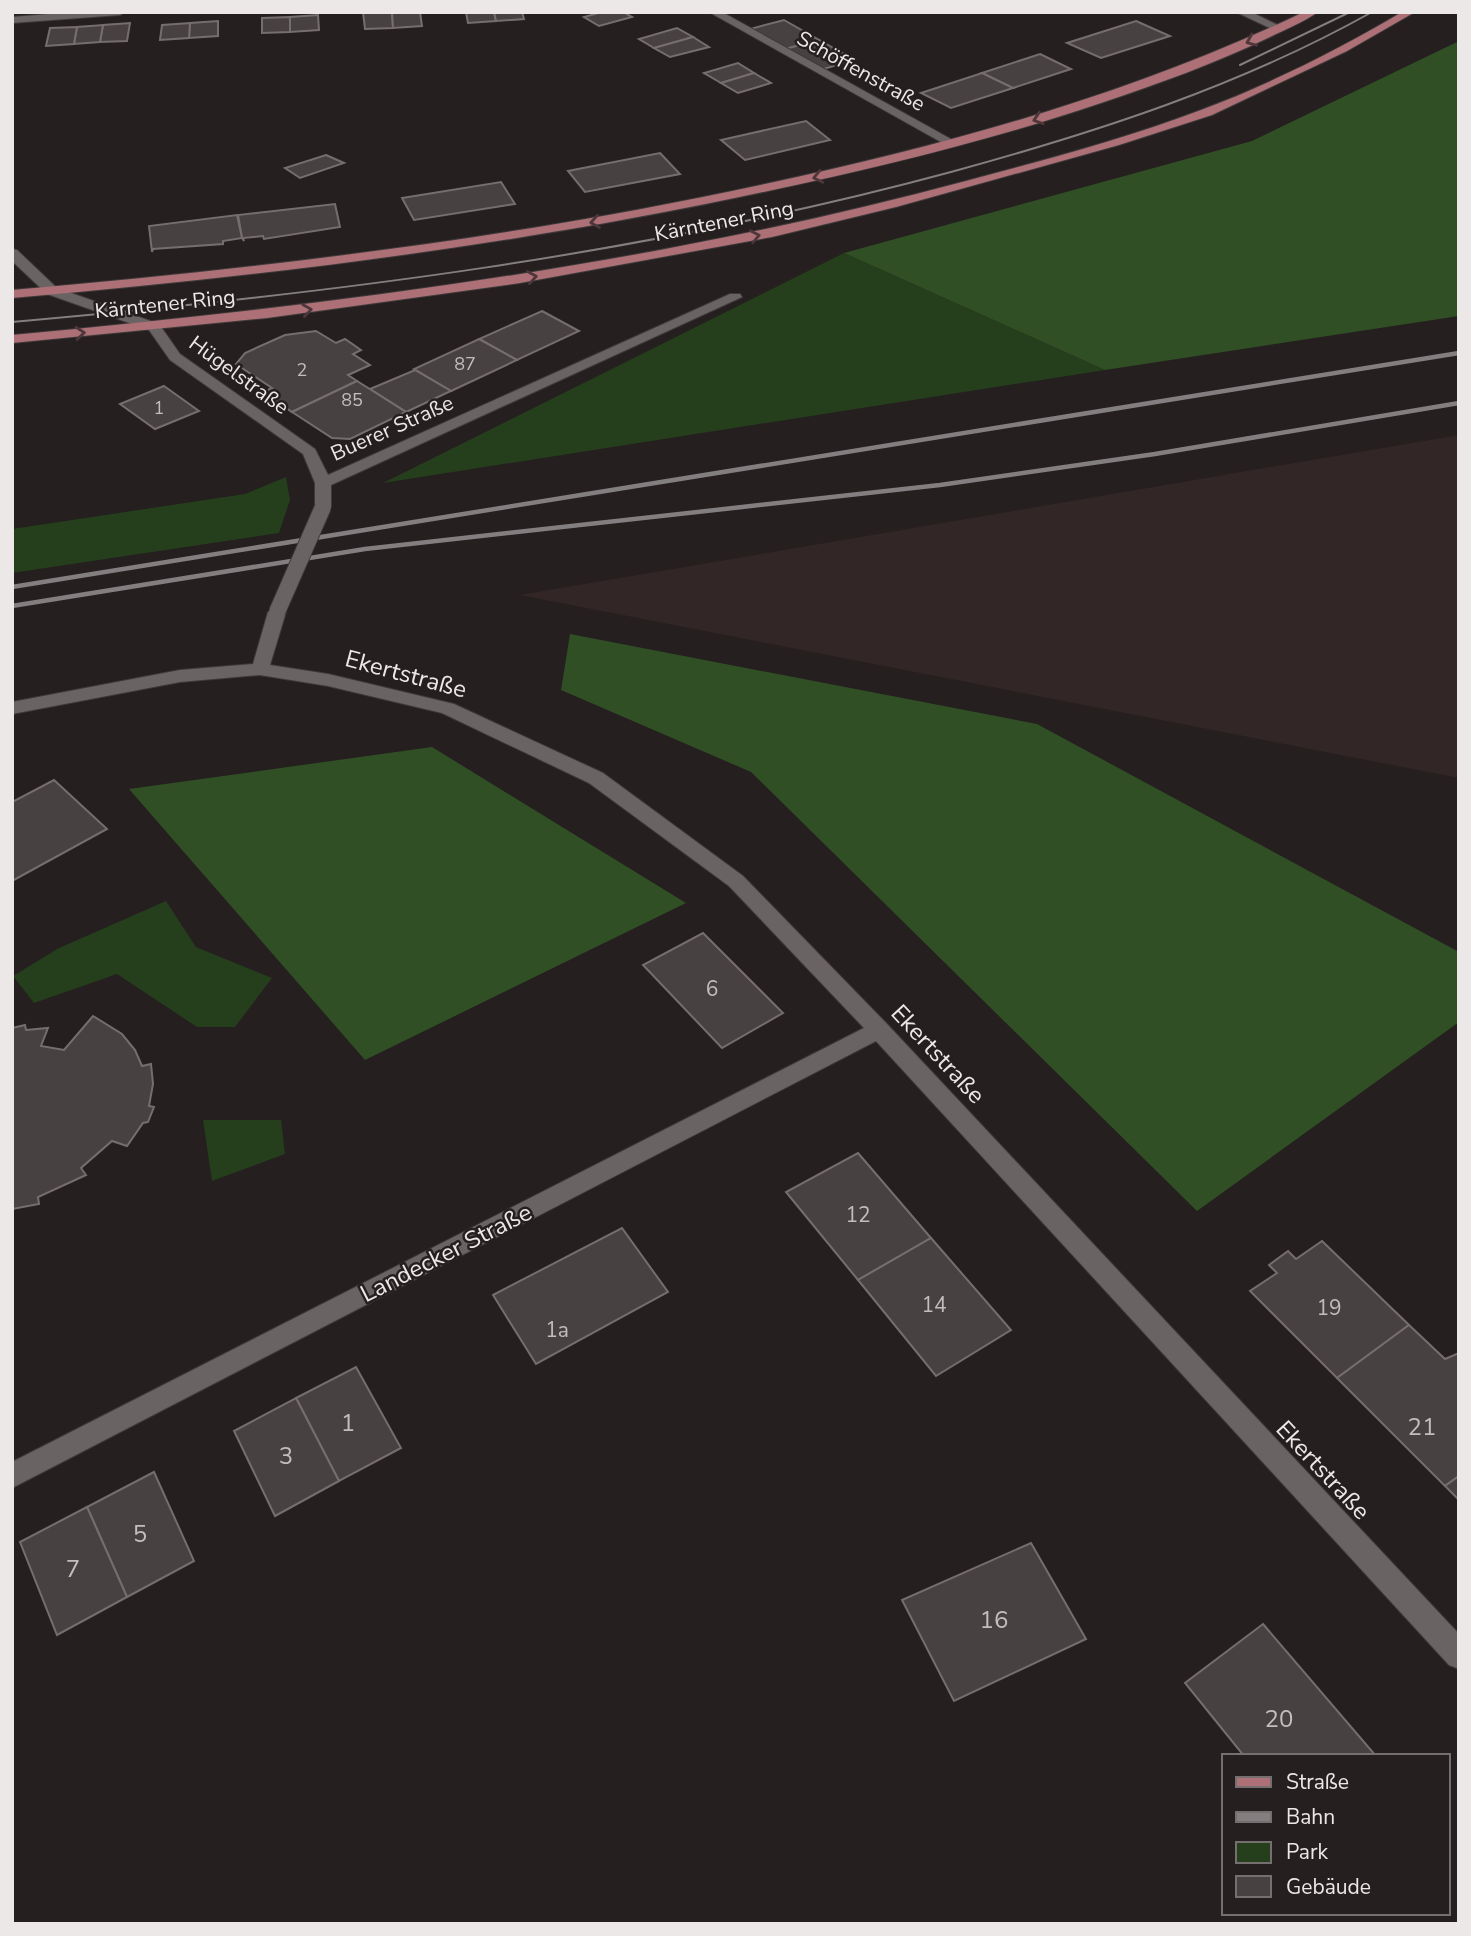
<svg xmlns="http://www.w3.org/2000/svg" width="1471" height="1936" viewBox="0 0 1471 1936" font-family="'Nunito Sans',sans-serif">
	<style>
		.built { fill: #322627 }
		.green { fill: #253e1c }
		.forest { fill: #304f24 }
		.building { fill: #484142; stroke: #756e6e; stroke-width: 2 }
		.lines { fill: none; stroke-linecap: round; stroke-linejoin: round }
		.minor-casing { stroke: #3f3a3a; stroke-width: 2 }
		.major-casing { stroke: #3f3a3a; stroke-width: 2 }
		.minor { fill: #6a6364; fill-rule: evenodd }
		.major { fill: #ac7076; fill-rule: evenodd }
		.tram { stroke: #837e7f; stroke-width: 2 }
		.rail { stroke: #837e7f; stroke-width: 4.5 }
		.minor-bridge-casing { stroke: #3f3a3a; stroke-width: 18; stroke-linecap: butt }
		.minor-bridge { stroke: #6a6364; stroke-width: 16 }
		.oneway { stroke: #4e373a }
		.labels { text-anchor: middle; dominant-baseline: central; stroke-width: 5; stroke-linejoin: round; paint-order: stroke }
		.far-number-label { font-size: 18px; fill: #c3bebe }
		.far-street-label { font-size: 21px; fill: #ece8e8; stroke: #251f20 }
		.number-label { font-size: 21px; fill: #c3bebe }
		.street-label { font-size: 24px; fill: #ece8e8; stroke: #251f20 }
		.near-number-label { font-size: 24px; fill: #c3bebe }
	</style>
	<rect width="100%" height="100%" fill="#251f20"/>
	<!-- built -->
	<path class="built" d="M1459 435V778L520 595Z"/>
	<!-- green -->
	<g class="green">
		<path d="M844 253 1105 370 383 483Z"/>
		<path d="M286 477 290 500 279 533 12 573V529L245 494Z"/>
		<path d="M166 901 196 947 272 978 235 1027H197L117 974 34 1003 13 976 59 948Z"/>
		<path d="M203 1120H281L285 1154 212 1181Z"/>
	</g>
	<!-- forest -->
	<g class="forest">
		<path d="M1459 41V316L1105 370 844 253 1252 141Z"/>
		<path d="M570 634 1037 724 1459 952V1022L1197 1211 751 772 561 690Z"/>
		<path d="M432 747 686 903 365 1060 129 789Z"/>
	</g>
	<!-- building -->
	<g class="building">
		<path d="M363 12H392L393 28 365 29Z"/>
		<path d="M392 12H420L422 26 393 28Z"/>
		<path d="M466 12H494L496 21 468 23Z"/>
		<path d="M494 12H522L524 19 496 21Z"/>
		<path d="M602 12H623L632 17 599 26 584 17Z"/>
		<path d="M318 15 319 30 290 32V17Z"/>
		<path d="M290 17V32L262 33V18Z"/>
		<path d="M784 20 819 40 785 49 750 29Z"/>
		<path d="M218 21V36L189 38 190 23Z"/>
		<path d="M1136 21 1170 36 1101 58 1067 43Z"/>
		<path d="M130 23 127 41 100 42 103 25Z"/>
		<path d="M190 23 189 38 160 40 162 25Z"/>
		<path d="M103 25 100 42 74 44 77 27Z"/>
		<path d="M77 27 74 44 46 46 50 28Z"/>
		<path d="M677 28 693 37 654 48 639 39Z"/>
		<path d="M693 37 709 47 670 57 654 48Z"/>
		<path d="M819 40 855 60 820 70 785 49Z"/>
		<path d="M1040 54 1071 69 1013 88 982 73Z"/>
		<path d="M738 63 754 73 721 83 704 73Z"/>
		<path d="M754 73 771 83 738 93 721 83Z"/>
		<path d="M982 73 1013 88 951 108 921 93Z"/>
		<path d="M806 121 830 140 745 160 721 140Z"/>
		<path d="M660 153 680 174 585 192 568 171Z"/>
		<path d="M326 155 344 163 300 178 285 168Z"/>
		<path d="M501 182 515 204 414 220 402 198Z"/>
		<path d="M335 204 340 227 264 239 263 236 243 238 244 241 242 238 238 215Z"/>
		<path d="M237 215 242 238 223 241V244L153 249 152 252 149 226Z"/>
		<path d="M542 311 579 331 517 360 479 339Z"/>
		<path d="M316 331 336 343 345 339 361 350 353 354 370 365 348 375 357 381 292 412 263 392 272 388 236 364 245 353 285 335Z"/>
		<path d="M479 339 517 360 451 391 414 369Z"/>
		<path d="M415 370 451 391 406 412 370 389Z"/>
		<path d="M357 381 406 412 350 439 332 438 292 412Z"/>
		<path d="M164 386 199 411 155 429 120 404Z"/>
		<path d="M54 780 107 829 12 881V802Z"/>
		<path d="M703 933 783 1013 722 1048 643 965Z"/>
		<path d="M93 1016 122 1034 135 1050 142 1066 151 1064 153 1084 149 1106 154 1107 148 1122 143 1123 127 1146 112 1141 81 1168 86 1175 38 1197 39 1204 12 1209V1028L25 1025 26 1030 48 1028 41 1046 64 1050Z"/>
		<path d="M858 1153 931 1238 858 1280 786 1192Z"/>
		<path d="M622 1228 668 1292 536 1364 493 1295Z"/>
		<path d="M931 1238 1011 1330 936 1376 858 1280Z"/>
		<path d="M1322 1241 1409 1325 1337 1378 1250 1291 1277 1273 1269 1265 1288 1251 1296 1259Z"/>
		<path d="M1409 1325 1445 1359 1459 1353V1476L1445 1486 1337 1378Z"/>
		<path d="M356 1367 401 1448 339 1481 296 1398Z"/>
		<path d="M296 1398 339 1481 275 1516 234 1431Z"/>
		<path d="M154 1472 194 1561 127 1597 87 1507Z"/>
		<path d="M1459 1476V1500L1445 1486Z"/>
		<path d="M87 1507 127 1597 57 1635 20 1542Z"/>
		<path d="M1031 1543 1086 1639 954 1701 902 1600Z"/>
		<path d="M1263 1624 1376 1756H1244L1185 1683Z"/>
	</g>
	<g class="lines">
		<defs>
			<g id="minor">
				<path d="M73 12H125L120 15 12 23V17Z"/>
				<path d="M709 12H722L958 143 948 146Z"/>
				<path d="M1236 12H1251L1286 29 1276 31Z"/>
				<path d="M12 249 17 250 57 288 159 324 180 354 315 449 328 475 730 294H740L742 297 331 485V507L323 512 315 507V483L303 454 170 360 149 330 47 294 12 261Z"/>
				<path d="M277 607 286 612 270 665 328 674 454 704 603 773 743 876 887 1024 1459 1634V1669L1449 1665 876 1041 12 1488V1462L864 1028 729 886 589 783 442 713 328 686 260 675 180 682 12 714V702L180 670 253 664 268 612Z"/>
			</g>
			<g id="major">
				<path d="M1304 12H1318C1304 22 1286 29 1270 37 1216 63 1158 84 1101 103 992 140 880 167 768 191 519 245 266 276 12 298V290C265 268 517 238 765 184 951 144 1132 94 1304 12Z"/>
				<path d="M1402 12H1415L1347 51 1212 115 1119 145 896 207 772 237 520 283 267 318 12 343V335C334 305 654 265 966 181 1044 160 1125 139 1201 110 1268 85 1340 49 1402 12Z"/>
			</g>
		</defs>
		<!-- minor casing -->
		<use href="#minor" class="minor-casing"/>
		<!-- major casing -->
		<use href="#major" class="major-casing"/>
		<!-- minor -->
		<use href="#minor" class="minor"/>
		<!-- major -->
		<use href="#major" class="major"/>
		<!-- tram -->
		<g class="tram">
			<path d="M1240 65 1350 12"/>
			<path d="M12 322C328 294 644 255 951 172 1097 132 1240 86 1372 12"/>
		</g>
		<!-- rail -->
		<g class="rail">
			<path d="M12 587 1459 353"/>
			<path d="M12 606 365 549 940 485 1155 454 1459 403"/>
		</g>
		<defs>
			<path id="minor-bridge" d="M277 612 323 507"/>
		</defs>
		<!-- minor-bridge casing -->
		<use href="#minor-bridge" class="minor-bridge-casing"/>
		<!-- minor-bridge -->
		<use href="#minor-bridge" class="minor-bridge"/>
	</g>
	<!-- one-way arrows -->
	<defs><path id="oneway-chevron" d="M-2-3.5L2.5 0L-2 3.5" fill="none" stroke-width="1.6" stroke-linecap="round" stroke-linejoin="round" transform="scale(1.75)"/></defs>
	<g class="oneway">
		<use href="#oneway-chevron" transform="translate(1251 41) rotate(157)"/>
		<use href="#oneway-chevron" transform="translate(1038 119) rotate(162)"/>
		<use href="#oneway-chevron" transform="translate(818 177) rotate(167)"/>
		<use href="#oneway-chevron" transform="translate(595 222) rotate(170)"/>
		<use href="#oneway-chevron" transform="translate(755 236) rotate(-11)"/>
		<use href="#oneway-chevron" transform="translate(532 277) rotate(-10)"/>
		<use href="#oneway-chevron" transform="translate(307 310) rotate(-8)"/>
		<use href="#oneway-chevron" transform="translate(80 333) rotate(-5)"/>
	</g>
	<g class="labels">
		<!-- far-number labels -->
		<g class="far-number-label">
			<text x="465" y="364">87</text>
			<text x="302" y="370">2</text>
			<text x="352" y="400">85</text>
			<text x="159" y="408">1</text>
		</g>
		<!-- far-street labels -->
		<g class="far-street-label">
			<text transform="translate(861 71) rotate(29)">Schöffenstraße</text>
			<text transform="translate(724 221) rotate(-11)">Kärntener Ring</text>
			<text transform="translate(165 304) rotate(-6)">Kärntener Ring</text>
			<text transform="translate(239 375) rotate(36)">Hügelstraße</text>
			<text transform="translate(392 428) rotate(-24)">Buerer Straße</text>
		</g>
		<!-- number labels -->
		<g class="number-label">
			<text x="712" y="989">6</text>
			<text x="858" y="1215">12</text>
			<text x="934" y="1305">14</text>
			<text x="1329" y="1308">19</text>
			<text x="557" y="1330">1a</text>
		</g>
		<!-- street labels -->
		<g class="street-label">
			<text transform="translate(406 674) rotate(15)">Ekertstraße</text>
			<text transform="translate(938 1054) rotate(47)">Ekertstraße</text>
			<text transform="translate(446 1253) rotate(-27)">Landecker Straße</text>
			<text transform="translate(1323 1470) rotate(47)">Ekertstraße</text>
		</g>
		<!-- near-number labels -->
		<g class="near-number-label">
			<text x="348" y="1423">1</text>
			<text x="1422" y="1427">21</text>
			<text x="286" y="1456">3</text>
			<text x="140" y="1534">5</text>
			<text x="73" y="1569">7</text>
			<text x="994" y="1620">16</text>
			<text x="1279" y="1719">20</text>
		</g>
	</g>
	<!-- border -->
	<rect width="1471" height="1936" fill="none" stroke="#ece8e8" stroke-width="28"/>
	<!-- legend -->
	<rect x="1222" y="1754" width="228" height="161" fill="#251f20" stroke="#756f70" stroke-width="2"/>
	<rect x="1236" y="1777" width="35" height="10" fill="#ac7076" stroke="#756f70" stroke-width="2"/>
	<text x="1286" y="1789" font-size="21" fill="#ece8e8">Straße</text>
	<rect x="1236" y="1812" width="35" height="10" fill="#837e7f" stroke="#756f70" stroke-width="2"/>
	<text x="1286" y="1824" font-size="21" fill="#ece8e8">Bahn</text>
	<rect x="1236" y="1842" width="35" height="21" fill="#253e1c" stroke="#756f70" stroke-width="2"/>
	<text x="1286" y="1859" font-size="21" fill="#ece8e8">Park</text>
	<rect x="1236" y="1876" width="35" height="21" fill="#484142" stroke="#756f70" stroke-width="2"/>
	<text x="1286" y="1894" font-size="21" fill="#ece8e8">Gebäude</text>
</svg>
